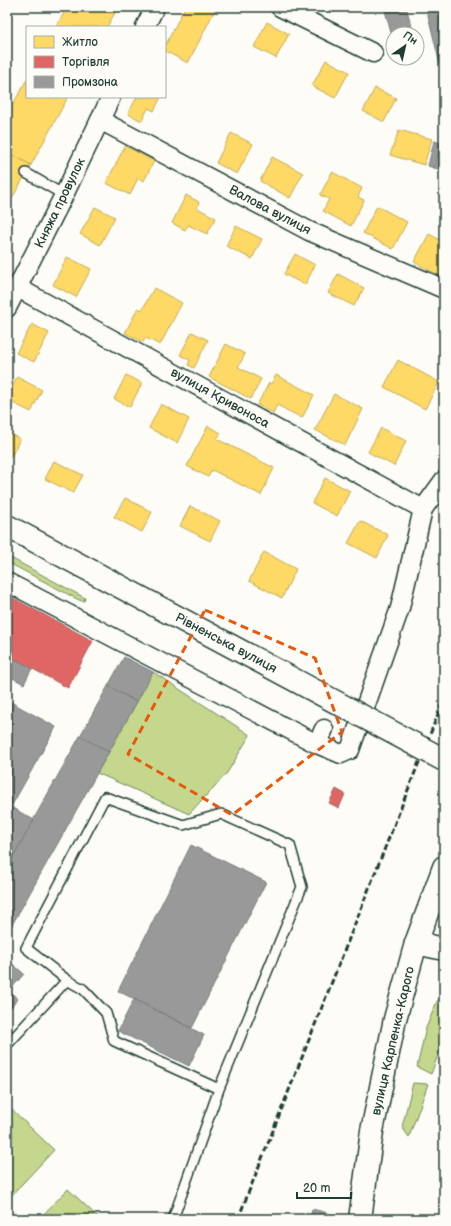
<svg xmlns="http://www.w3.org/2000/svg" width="451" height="1226" viewBox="0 0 451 1226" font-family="'Balsamiq Sans',sans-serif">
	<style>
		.green { fill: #c4d78d; stroke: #728a60 }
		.homes { fill: #ffd966; stroke: #bcaa57 }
		.shops { fill: #e06666; stroke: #a65a57 }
		.industry { fill: #999; stroke: #747d7b }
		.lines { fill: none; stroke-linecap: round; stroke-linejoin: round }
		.lane-casing { stroke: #1f3d34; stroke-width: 12 }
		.street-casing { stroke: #1f3d34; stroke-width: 21 }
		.secondary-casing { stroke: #1f3d34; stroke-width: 25 }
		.primary-casing { stroke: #1f3d34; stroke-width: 25 }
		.lane { stroke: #fdfcf7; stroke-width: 9 }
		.street { stroke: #fdfcf7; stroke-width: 18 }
		.secondary { stroke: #fdfcf7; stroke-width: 22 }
		.primary { stroke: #fdfcf7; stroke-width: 22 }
		.rail { stroke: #1f3d34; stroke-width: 3; stroke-dasharray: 6 3; stroke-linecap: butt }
		.primary-bridge-casing { stroke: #1f3d34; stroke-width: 25; stroke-linecap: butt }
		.primary-bridge { stroke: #fdfcf7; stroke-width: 22 }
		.marked { fill: none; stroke: #e8590c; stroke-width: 3; stroke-dasharray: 8 5; stroke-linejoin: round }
		.labels { text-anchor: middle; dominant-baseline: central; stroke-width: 4; stroke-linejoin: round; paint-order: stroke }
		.street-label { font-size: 13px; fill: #1f3d34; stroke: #fdfcf7 }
	</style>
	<rect width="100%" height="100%" fill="#fdfcf7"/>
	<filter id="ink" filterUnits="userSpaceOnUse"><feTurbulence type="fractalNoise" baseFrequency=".025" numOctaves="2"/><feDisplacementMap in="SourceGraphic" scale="8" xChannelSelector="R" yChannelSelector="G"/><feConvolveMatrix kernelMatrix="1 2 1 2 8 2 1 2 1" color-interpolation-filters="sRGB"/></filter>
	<g filter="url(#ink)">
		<!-- green -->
		<g class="green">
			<path d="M7 556 85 598 84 601 79 600 7 562Z"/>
			<path d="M153 672 250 735 227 773 189 814 97 773Z"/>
			<path d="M444 995V1039L431 1074 417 1067 426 1028 437 1001Z"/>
			<path d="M413 1083 428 1084 409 1137 402 1127Z"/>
			<path d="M7 1105 54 1150 7 1200Z"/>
			<path d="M68 1189 100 1219H39Z"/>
		</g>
		<!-- homes -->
		<g class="homes">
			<path d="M67 7H118L107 27H56Z"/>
			<path d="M185 7 216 8 188 63 165 51V46Z"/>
			<path d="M267 22 289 34 276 58 254 47Z"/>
			<path d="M326 60 349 72 335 98 312 86Z"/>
			<path d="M27 79V97H68L31 165 7 152V115Z"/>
			<path d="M375 88 396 98 384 122 363 111Z"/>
			<path d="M137 97H161L154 111 148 108 142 121 128 114Z"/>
			<path d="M399 130 432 139 424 165 390 155Z"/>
			<path d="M231 133 253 144 237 174 216 163Z"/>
			<path d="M125 146 154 161 144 181 138 178 130 195 106 183Z"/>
			<path d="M7 152 31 165 7 207Z"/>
			<path d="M272 157 303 173 290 198 260 181Z"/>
			<path d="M332 172 362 188 358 197 364 200 351 226 323 211 329 199 320 195Z"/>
			<path d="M186 195 199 202 197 208 216 218 207 234 188 225 185 230 172 223Z"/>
			<path d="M377 206 407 222 393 249 363 233Z"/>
			<path d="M95 207 115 217 100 245 80 234Z"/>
			<path d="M236 226 262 239 252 259 226 246Z"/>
			<path d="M429 234 444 242V278L414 262Z"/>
			<path d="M295 254 315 265 305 285 284 274Z"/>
			<path d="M67 257 91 269 76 297 53 285Z"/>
			<path d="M338 274 364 288 354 306 328 293Z"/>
			<path d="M154 288 182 303 160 345 146 338 143 342 125 333 138 308 142 310Z"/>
			<path d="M32 324 49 333 34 362 16 353Z"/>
			<path d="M192 332 208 340 194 368 188 365 190 360 180 355Z"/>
			<path d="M226 344 245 354 238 367 261 379 251 399 209 377Z"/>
			<path d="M398 360 439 382 425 409 384 387Z"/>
			<path d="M126 375 142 383 130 407 114 399Z"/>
			<path d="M276 375 314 395 302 418 277 405 273 413 257 405 269 383 271 384Z"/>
			<path d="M17 377 42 390 31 412 7 400V396Z"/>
			<path d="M334 394 363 409 345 445 315 430Z"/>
			<path d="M161 404 189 419 177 443 149 428Z"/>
			<path d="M208 426 221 433 217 439 274 468 261 495 212 470 208 477 187 466Z"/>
			<path d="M381 428 406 441 394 466 368 452Z"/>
			<path d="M7 432 20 439 11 457 7 455Z"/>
			<path d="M54 461 83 475 73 493 45 479Z"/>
			<path d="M325 478 350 491 337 516 312 503Z"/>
			<path d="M125 498 152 512 142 532 114 517Z"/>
			<path d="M190 506 220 521 210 541 180 526Z"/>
			<path d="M360 521 388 535 377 558 348 543Z"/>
			<path d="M264 552 296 569 282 598 249 581Z"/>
		</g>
		<!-- shops -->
		<g class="shops">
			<path d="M7 595 93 641 68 688 7 655Z"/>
			<path d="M336 789 345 794 339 808 329 803Z"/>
		</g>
		<!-- industry -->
		<g class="industry">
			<path d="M384 7H406L414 34H393V40Z"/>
			<path d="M426 7H444V81Z"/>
			<path d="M398 58H410L399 61Z"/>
			<path d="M434 141 441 143 434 168 428 166Z"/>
			<path d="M441 143 444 144 443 170 434 168Z"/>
			<path d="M7 655 32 668 24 684 7 675Z"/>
			<path d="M124 657 153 672 137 702 108 686Z"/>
			<path d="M108 686 137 702 109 752 80 736Z"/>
			<path d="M7 700 56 727 7 814Z"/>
			<path d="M80 736 109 752 8 932 7 931V867Z"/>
			<path d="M11 807 34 820 7 867V814Z"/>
			<path d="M191 845 266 882 192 1028 118 991Z"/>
			<path d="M7 959 24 974 9 991 18 999 7 1012Z"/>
			<path d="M134 999 204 1035 189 1066 118 1031Z"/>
			<path d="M312 1209 328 1213 327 1219H310Z"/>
		</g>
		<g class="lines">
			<defs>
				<g id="lane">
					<path d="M26 173 64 195"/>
					<path d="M7 1045 67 980"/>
					<path d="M173 1219 219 1089 302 887 290 845 221 814 183 825 105 797 26 948 67 980 83 989 106 1013 114 1041 219 1089"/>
				</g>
				<g id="street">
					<path d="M280 7 373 53"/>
					<path d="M145 27 155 7"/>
					<path d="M100 120 309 231 444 289"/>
					<path d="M18 288 423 509"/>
					<path d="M7 308 64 195 111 97"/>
					<path d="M7 582 317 744 341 754 350 750 400 608 423 509 444 480"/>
					<path d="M317 744 324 729"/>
				</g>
				<path id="secondary" d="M360 1219 372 1131 395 1019 416 943 444 867"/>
				<path id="primary" d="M416 943 444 949"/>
			</defs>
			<!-- lane casing -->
			<use href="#lane" class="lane-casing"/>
			<!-- street casing -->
			<use href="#street" class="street-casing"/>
			<!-- secondary casing -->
			<use href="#secondary" class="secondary-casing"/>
			<!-- primary casing -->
			<use href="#primary" class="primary-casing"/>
			<!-- lane -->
			<use href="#lane" class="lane"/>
			<!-- street -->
			<use href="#street" class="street"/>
			<!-- secondary -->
			<use href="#secondary" class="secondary"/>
			<!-- primary -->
			<use href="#primary" class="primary"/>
			<!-- rail -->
			<path class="rail" d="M238 1219 444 699"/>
			<defs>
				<path id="primary-bridge" d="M7 526 444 760"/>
			</defs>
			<!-- primary-bridge casing -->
			<use href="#primary-bridge" class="primary-bridge-casing"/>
			<!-- primary-bridge -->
			<use href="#primary-bridge" class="primary-bridge"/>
		</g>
	</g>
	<!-- marked area -->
	<path class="marked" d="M205 610 315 658 342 732 232 815 128 754Z"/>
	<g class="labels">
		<!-- street labels -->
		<g class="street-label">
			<text transform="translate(60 203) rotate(-64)">Княжа провулок</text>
			<text transform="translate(270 210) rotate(28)">Валова вулиця</text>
			<text transform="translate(220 398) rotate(29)">вулиця Кривоноса</text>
			<text transform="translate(226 643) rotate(28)">Рівненська вулиця</text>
			<text transform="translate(393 1041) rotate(-77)">вулиця Карпенка-Карого</text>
		</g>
	</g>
	<!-- margin -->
	<rect width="451" height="1226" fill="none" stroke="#fdfcf7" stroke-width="24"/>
	<rect x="12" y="12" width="427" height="1202" fill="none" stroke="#1f3d34" stroke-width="1.5" filter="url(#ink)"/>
	<!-- legend -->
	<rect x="26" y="26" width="140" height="72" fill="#fdfcf7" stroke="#a4b0a9"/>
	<rect x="34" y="36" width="20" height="12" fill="#ffd966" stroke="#a4b0a9"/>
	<text x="62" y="46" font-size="12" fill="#1f3d34">Житло</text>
	<rect x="34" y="56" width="20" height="12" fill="#e06666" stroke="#a4b0a9"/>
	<text x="62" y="66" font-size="12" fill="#1f3d34">Торгівля</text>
	<rect x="34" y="76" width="20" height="12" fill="#999999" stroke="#a4b0a9"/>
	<text x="62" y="86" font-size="12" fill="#1f3d34">Промзона</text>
	<!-- north arrow -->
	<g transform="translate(405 46) rotate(34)"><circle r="19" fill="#fdfcf7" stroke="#a4b0a9"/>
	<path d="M0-3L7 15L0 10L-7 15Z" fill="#1f3d34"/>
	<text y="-6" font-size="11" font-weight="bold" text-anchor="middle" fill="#1f3d34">Пн</text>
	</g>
	<!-- scale -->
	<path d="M297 1192v6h54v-6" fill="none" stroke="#1f3d34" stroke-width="2"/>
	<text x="303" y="1192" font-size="12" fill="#1f3d34" stroke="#fdfcf7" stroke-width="3" paint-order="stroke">20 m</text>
</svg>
